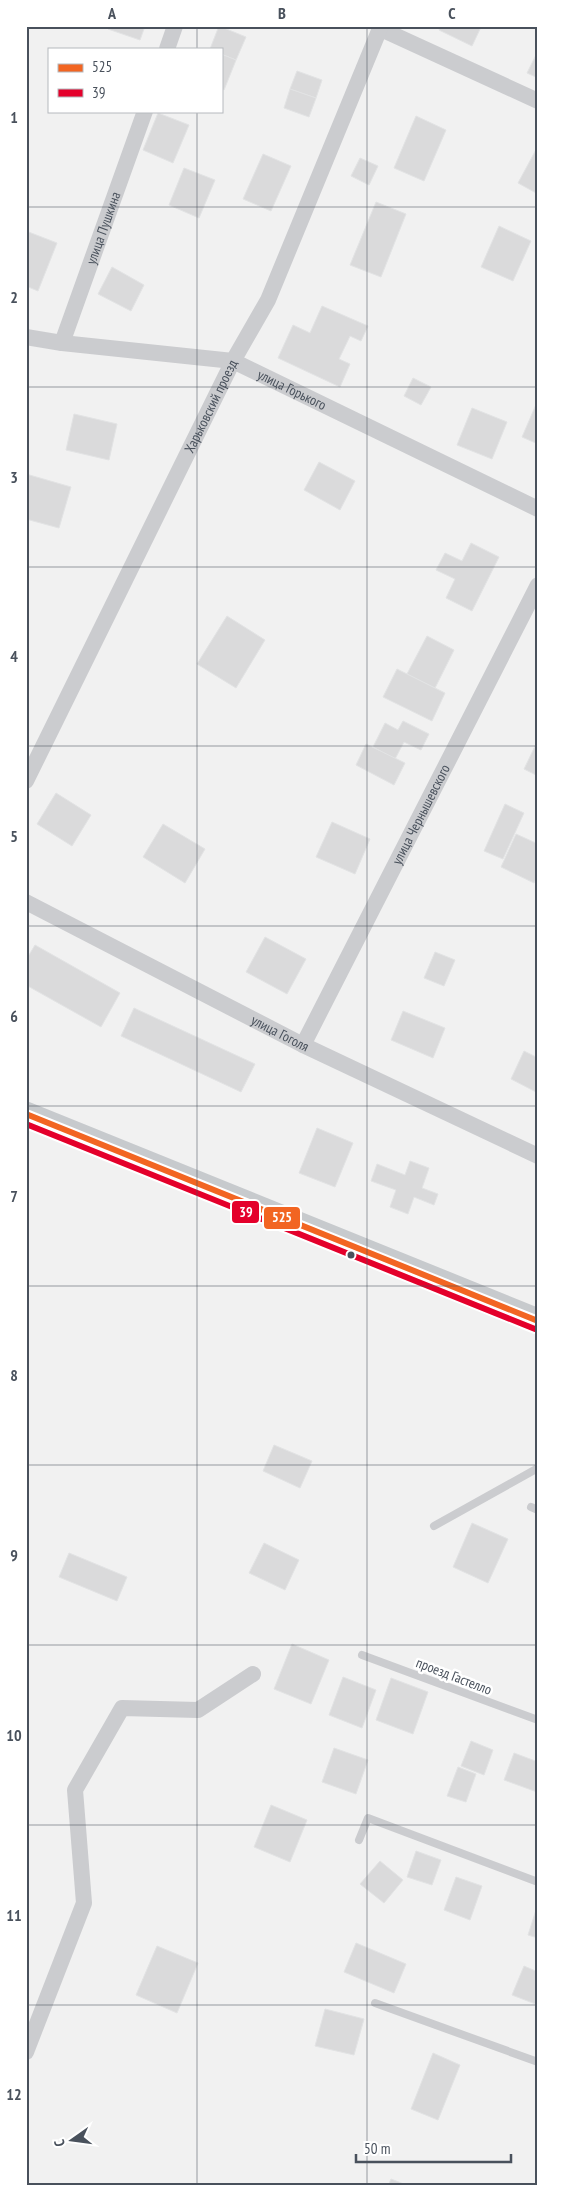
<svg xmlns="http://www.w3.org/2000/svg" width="564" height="2212" viewBox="0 0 564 2212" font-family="'PT Sans Narrow',sans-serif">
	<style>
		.building { fill: #dadadb; stroke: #e2e3e4 }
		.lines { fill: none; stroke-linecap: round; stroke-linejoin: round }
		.service { stroke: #cbcccf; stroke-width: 8 }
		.minor { stroke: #cbcccf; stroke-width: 16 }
		.primary { stroke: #c7cacd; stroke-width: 25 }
		.bus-1-casing { stroke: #fff; stroke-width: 10 }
		.bus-2-casing { stroke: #fff; stroke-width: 10 }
		.bus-1 { stroke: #f26522; stroke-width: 6 }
		.bus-2 { stroke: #e4002b; stroke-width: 6 }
		.grid { fill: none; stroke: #49515c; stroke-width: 1; stroke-opacity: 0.55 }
		.bus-dot { fill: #49515c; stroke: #fff; stroke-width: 2 }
		.labels { text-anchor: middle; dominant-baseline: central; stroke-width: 5; stroke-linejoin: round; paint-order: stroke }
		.street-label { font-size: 14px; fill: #49515c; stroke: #fff }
		.line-badge { stroke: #fff; stroke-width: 2 }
		.badge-label { font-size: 14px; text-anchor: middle; font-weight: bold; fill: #fff }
		.neatline { fill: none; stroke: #49515c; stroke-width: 2 }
		.grid-label { font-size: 16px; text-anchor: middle; font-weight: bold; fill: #49515c }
	</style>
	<rect width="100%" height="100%" fill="#f1f1f1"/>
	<!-- building -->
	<g class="building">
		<path d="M109 26H145L140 40 108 29Z"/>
		<path d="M219 26 246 37 236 60 221 54V49H210Z"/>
		<path d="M441 26H479L481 27 472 46 439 30Z"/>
		<path d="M538 51V78L527 73Z"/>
		<path d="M221 54 236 60 224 90 221 88Z"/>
		<path d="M297 71 322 80 316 98 290 89Z"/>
		<path d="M290 89 316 98 309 117 284 108Z"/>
		<path d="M158 113 189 125 173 163 143 150Z"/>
		<path d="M416 116 446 130 424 181 394 168Z"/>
		<path d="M538 146V194L518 183Z"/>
		<path d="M263 154 291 166 271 211 243 199Z"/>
		<path d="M360 158 378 166 369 185 351 176Z"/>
		<path d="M184 168 215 180 199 218 169 205Z"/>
		<path d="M376 202 406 214 381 277 350 265Z"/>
		<path d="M499 226 531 241 513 281 481 267Z"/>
		<path d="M26 231 57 243 38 291 26 286Z"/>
		<path d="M112 267 144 285 131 311 98 294Z"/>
		<path d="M322 306 368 326 361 341 350 336 339 359 350 364 340 387 278 358 293 325 310 333Z"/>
		<path d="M413 378 431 387 421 405 404 396Z"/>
		<path d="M538 400V444L522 437Z"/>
		<path d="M472 408 507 422 492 459 457 445Z"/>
		<path d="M74 414 117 424 109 460 66 450Z"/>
		<path d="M319 462 355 481 340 510 304 490Z"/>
		<path d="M26 474 71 487 59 528 26 519Z"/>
		<path d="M471 543 499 557 472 611 446 598 455 579 436 570 445 553 462 561Z"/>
		<path d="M227 616 265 640 236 688 197 664Z"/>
		<path d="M427 636 454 650 435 688 407 674Z"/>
		<path d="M397 669 445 693 432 721 383 697Z"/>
		<path d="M403 721 429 734 421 750 404 742 395 759 373 747 385 723 398 730Z"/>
		<path d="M538 740V776L524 769Z"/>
		<path d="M366 744 405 763 394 785 356 765Z"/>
		<path d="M56 793 91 815 72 846 37 824Z"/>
		<path d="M505 804 524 813 503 859 484 851Z"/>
		<path d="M332 822 370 839 355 874 316 857Z"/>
		<path d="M163 824 205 849 185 883 143 857Z"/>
		<path d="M516 834 538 844V875L534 883 501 867Z"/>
		<path d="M265 937 306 959 287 994 246 972Z"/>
		<path d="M35 945 120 993 101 1027 26 985V960Z"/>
		<path d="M435 952 455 960 444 986 424 978Z"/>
		<path d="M134 1008 255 1064 241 1092 121 1036Z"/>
		<path d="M403 1011 445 1028 433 1058 391 1040Z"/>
		<path d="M524 1051 538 1058V1093L511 1079Z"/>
		<path d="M317 1128 353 1143 335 1187 299 1173Z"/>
		<path d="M410 1161 429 1168 422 1188 438 1194 434 1205 414 1197 408 1214 390 1207 396 1190 371 1181 377 1164 405 1175Z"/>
		<path d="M274 1445 312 1461 300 1488 263 1471Z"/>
		<path d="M472 1523 508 1539 488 1583 453 1567Z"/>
		<path d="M264 1543 299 1560 285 1590 249 1573Z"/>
		<path d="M69 1553 127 1577 117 1601 59 1577Z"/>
		<path d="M292 1644 329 1660 311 1704 274 1689Z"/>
		<path d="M343 1677 376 1690 362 1728 329 1715Z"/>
		<path d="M391 1678 428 1692 413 1734 376 1720Z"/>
		<path d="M471 1741 493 1750 484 1775 461 1766Z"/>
		<path d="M334 1748 368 1760 356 1794 322 1782Z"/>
		<path d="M514 1753 538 1762 537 1792 504 1780Z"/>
		<path d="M458 1767 476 1774 466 1802 447 1796Z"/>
		<path d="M271 1805 307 1820 290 1862 254 1847Z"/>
		<path d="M416 1851 441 1860 432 1885 407 1877Z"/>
		<path d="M380 1861 403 1880 384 1903 360 1884Z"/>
		<path d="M456 1877 482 1886 470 1920 444 1910Z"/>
		<path d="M536 1910 538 1911V1938L528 1935Z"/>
		<path d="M356 1943 406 1964 394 1993 344 1972Z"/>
		<path d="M157 1946 198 1963 177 2013 136 1995Z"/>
		<path d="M524 1966 538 1972V2005L512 1995Z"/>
		<path d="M325 2009 364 2019 354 2055 315 2046Z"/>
		<path d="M433 2053 460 2065 438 2120 411 2109Z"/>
		<path d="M391 2179 409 2186H388Z"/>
	</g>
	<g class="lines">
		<!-- service -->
		<g class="service">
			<path d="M531 1507 538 1510"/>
			<path d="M434 1526 538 1468"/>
			<path d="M362 1655 538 1720"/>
			<path d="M359 1840 368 1818 538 1882"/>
			<path d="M375 2003 538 2062"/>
		</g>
		<!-- minor -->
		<g class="minor">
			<path d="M381 29 538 101"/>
			<path d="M167 49 175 26"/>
			<path id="s1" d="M26 337 62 343 233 361 538 509"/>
			<path id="s2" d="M62 343 145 111"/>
			<path id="s3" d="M26 781 233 361 268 300 381 26"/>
			<path id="s4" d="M26 902 303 1045 538 1156"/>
			<path id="s5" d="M303 1045 538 585"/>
			<path d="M26 2052 84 1903 75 1790 122 1708 198 1710 253 1674"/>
		</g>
		<!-- primary -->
		<path class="primary" d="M26 1114 538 1321"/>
		<defs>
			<path id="bus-1" d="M26 1114 538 1321"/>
			<path id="bus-2" d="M26 1124 535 1329"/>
		</defs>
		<!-- bus-1 casing -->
		<use href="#bus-1" class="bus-1-casing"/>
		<!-- bus-2 casing -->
		<use href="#bus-2" class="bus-2-casing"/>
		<!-- bus-1 -->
		<use href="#bus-1" class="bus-1"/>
		<!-- bus-2 -->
		<use href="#bus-2" class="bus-2"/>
	</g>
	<!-- grid -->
	<path class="grid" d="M197 26V49M367 26V2186M197 111V2186M26 207H538M26 387H538M26 567H538M26 746H538M26 926H538M26 1106H538M26 1286H538M26 1465H538M26 1645H538M26 1825H538M26 2005H538"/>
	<!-- markers -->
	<circle class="bus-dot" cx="351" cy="1255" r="4.5"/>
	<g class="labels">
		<!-- street labels -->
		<g class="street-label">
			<text stroke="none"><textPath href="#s2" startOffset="122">улица Пушкина</textPath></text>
			<text stroke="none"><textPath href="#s1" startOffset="274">улица Горького</textPath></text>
			<text stroke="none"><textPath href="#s3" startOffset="418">Харьковский проезд</textPath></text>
			<text stroke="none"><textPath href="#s5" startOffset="259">улица Чернышевского</textPath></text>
			<text stroke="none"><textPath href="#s4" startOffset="286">улица Гоголя</textPath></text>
			<text transform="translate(454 1676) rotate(21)">проезд Гастелло</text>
		</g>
	</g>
	<g class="line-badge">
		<rect x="231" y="1200" width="29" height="24" rx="5" fill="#e4002b"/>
		<rect x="263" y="1206" width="38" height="24" rx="5" fill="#f26522"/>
	</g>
	<g class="badge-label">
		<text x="246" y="1217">39</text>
		<text x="282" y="1222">525</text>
	</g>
	<!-- border -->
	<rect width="564" height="2212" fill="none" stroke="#ffffff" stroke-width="55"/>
	<!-- legend -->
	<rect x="48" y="48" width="175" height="65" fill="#ffffff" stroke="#b6b9be"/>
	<rect x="58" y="64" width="25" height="8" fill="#f26522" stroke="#b6b9be"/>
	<text x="92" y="72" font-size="15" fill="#49515c">525</text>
	<rect x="58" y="89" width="25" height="8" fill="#e4002b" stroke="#b6b9be"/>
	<text x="92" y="98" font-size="15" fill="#49515c">39</text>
	<!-- north arrow -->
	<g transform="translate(72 2140) rotate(256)" stroke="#ffffff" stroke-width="4" paint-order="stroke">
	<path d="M0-4L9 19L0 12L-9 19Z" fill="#49515c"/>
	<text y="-8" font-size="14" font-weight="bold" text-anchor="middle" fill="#49515c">С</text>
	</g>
	<!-- scale -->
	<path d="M356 2154v8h155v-8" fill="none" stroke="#49515c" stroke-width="2.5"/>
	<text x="364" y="2154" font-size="15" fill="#49515c" stroke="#ffffff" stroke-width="4" paint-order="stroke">50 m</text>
	<rect x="28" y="28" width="508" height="2156" class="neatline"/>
	<g class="grid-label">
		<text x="112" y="19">A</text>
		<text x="282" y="19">B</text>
		<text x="452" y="19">C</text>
		<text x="14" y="123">1</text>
		<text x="14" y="303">2</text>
		<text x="14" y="483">3</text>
		<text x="14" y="662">4</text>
		<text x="14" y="842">5</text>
		<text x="14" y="1022">6</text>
		<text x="14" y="1202">7</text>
		<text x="14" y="1381">8</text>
		<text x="14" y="1561">9</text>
		<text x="14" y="1741">10</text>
		<text x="14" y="1921">11</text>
		<text x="14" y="2100">12</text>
	</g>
</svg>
